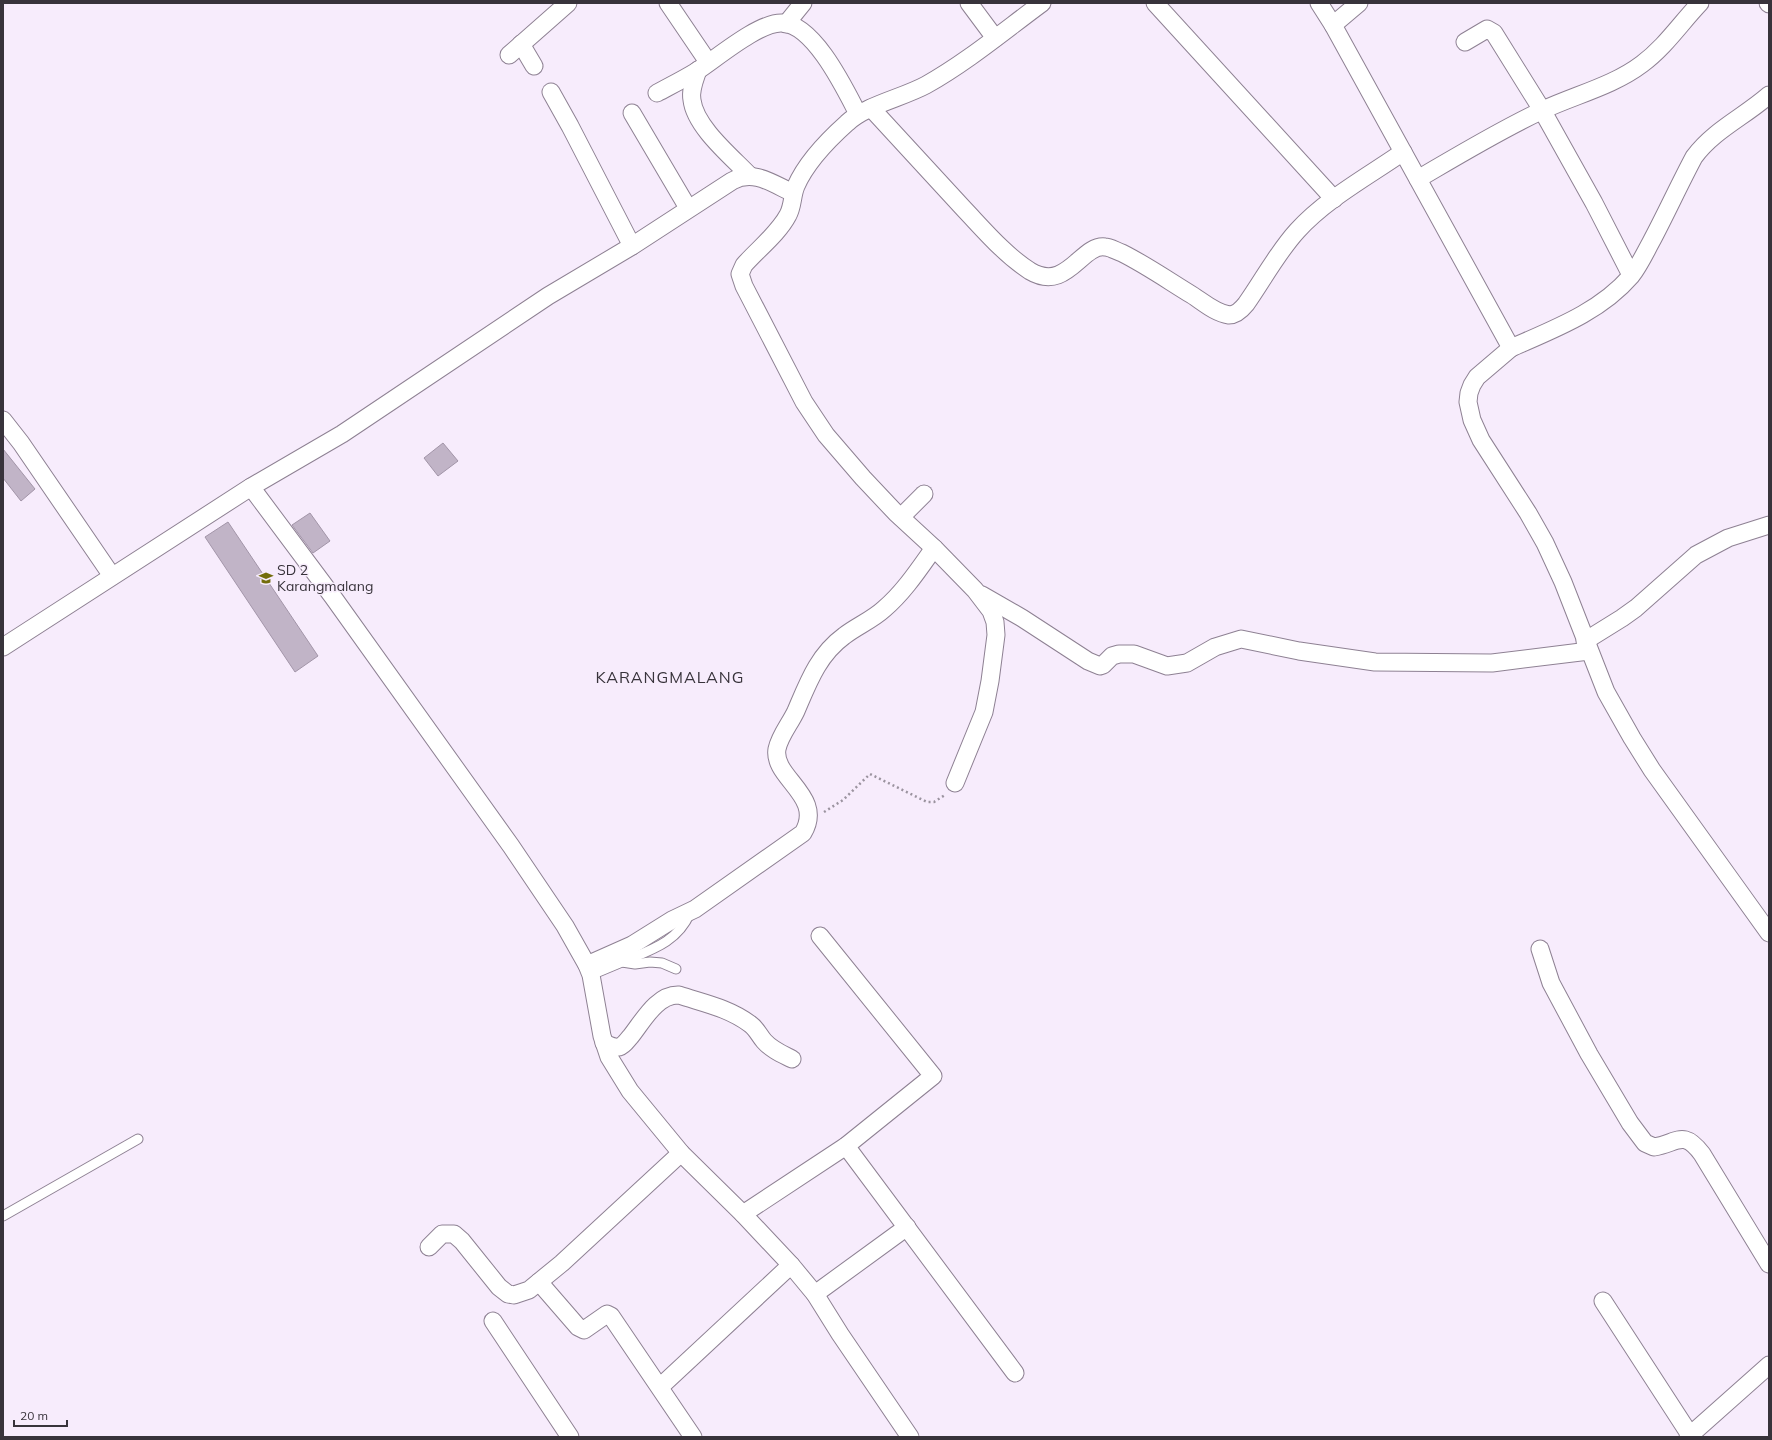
<svg xmlns="http://www.w3.org/2000/svg" width="1772" height="1440" viewBox="0 0 1772 1440" font-family="Mulish,sans-serif">
	<style>
		.building { fill: #c1b4c7; stroke: #a295a8 }
		.lines { fill: none; stroke-linecap: round; stroke-linejoin: round }
		.service-casing { stroke: #8e8193; stroke-width: 11 }
		.minor-casing { stroke: #8e8193; stroke-width: 19 }
		.path { stroke: #9b939f; stroke-width: 2.5; stroke-dasharray: 2 3; stroke-linecap: butt }
		.service { stroke: #fff; stroke-width: 9 }
		.minor { stroke: #fff; stroke-width: 17 }
		.labels { text-anchor: middle; dominant-baseline: central; stroke-width: 3; stroke-linejoin: round; paint-order: stroke }
		.poi-label { font-size: 14px; fill: #38333b; stroke: #f7ecfc; text-anchor: start }
		.quarter-label { font-size: 16px; letter-spacing: 1px; fill: #38333b; stroke: #f7ecfc }
	</style>
	<rect width="100%" height="100%" fill="#f7ecfc"/>
	<!-- building -->
	<g class="building">
		<path d="M443 443 458 461 438 476 424 458Z"/>
		<path d="M3 449 35 489 21 501 3 478Z"/>
		<path d="M310 513 330 541 313 553 292 525Z"/>
		<path d="M228 522 318 656 295 672 205 537Z"/>
	</g>
	<g class="lines">
		<defs>
			<g id="service">
				<path d="M622 962C650 950 677 943 690 913"/>
				<path d="M591 975 622 962 635 964 650 962 662 963 676 969"/>
				<path d="M3 1216 138 1139"/>
			</g>
			<g id="minor">
				<path d="M668 3 708 62"/>
				<path d="M969 3 995 38"/>
				<path d="M1155 3 1334 199"/>
				<path d="M1319 3 1333 25 1511 348 1477 377 1472 385 1469 393 1468 402 1472 420 1481 440 1528 513 1545 543 1563 582 1606 692 1632 738 1652 770 1769 933"/>
				<path d="M1768 3 1769 4"/>
				<path d="M786 24 803 3"/>
				<path d="M1333 25 1359 3"/>
				<path d="M1465 42 1487 29 1494 33 1542 110 1594 203 1631 275"/>
				<path d="M521 44 534 66"/>
				<path d="M509 55 568 3"/>
				<path d="M698 70C695 79 690 90 692 100 695 127 732 157 750 176"/>
				<path d="M551 92 570 126 632 246"/>
				<path d="M657 93C670 86 684 79 697 71 717 58 759 22 782 23 814 24 845 89 858 114"/>
				<path d="M871 108C902 142 933 175 964 209 984 230 1005 255 1030 271 1067 293 1081 244 1105 247 1110 247 1116 251 1122 253 1146 265 1169 281 1192 295 1203 302 1215 313 1229 315 1236 315 1242 309 1246 304 1263 280 1277 253 1297 231 1326 199 1367 177 1403 152"/>
				<path d="M632 113 688 208"/>
				<path d="M1418 179C1459 155 1500 130 1543 110 1575 95 1613 86 1642 64 1665 47 1680 24 1700 3"/>
				<path d="M1511 348C1554 329 1600 312 1631 276 1639 266 1645 253 1651 242 1666 214 1679 185 1694 157 1714 130 1744 117 1769 95"/>
				<path d="M3 420 21 443 112 576"/>
				<path d="M251 487 333 597 511 846 565 926 587 965 591 975 602 1036 609 1057 630 1091 681 1153 743 1214 791 1265 815 1294 840 1334 910 1437"/>
				<path d="M901 517 924 494"/>
				<path d="M982 595 1022 618 1088 661 1100 666 1103 665 1112 656 1119 654H1134L1167 666 1187 663 1215 647 1241 639 1299 651 1375 662 1492 663 1589 651"/>
				<path d="M1585 641 1622 618 1636 608 1696 555 1728 538 1769 525"/>
				<path d="M3 647 251 487 342 434 548 296 632 246 732 181C754 169 773 184 793 193"/>
				<path d="M955 783 984 712 990 681 996 635 995 622 991 611 975 590 934 548 896 513 863 478 826 435 804 402 744 286 740 274 744 265C758 249 778 234 788 215 793 206 792 195 796 186 806 163 828 140 847 123 866 105 902 98 926 85 967 62 1004 31 1042 3"/>
				<path d="M1540 949 1551 983 1589 1054 1630 1123 1645 1143 1654 1147C1678 1143 1683 1129 1702 1154L1769 1264"/>
				<path d="M587 965 632 945 672 920 695 909 803 833C825 796 772 778 777 749 780 735 790 724 796 711 808 683 818 655 844 636 857 626 872 620 884 609 904 592 919 569 934 548"/>
				<path d="M604 1043C609 1045 614 1048 619 1047 625 1045 627 1040 631 1036 643 1021 657 994 679 995 703 1003 729 1008 750 1024 756 1028 759 1035 764 1041 772 1050 782 1054 792 1059"/>
				<path d="M846 1146 1015 1373"/>
				<path d="M743 1214 846 1146 933 1076 820 936"/>
				<path d="M429 1247 442 1234H454L462 1241 499 1287 508 1294 514 1295 529 1290 562 1263 681 1153"/>
				<path d="M539 1282 578 1327 584 1330 607 1314 611 1316 693 1437"/>
				<path d="M815 1294 907 1227"/>
				<path d="M1603 1301 1690 1435"/>
				<path d="M493 1321 570 1437"/>
				<path d="M660 1387 791 1265"/>
				<path d="M1688 1437 1769 1365"/>
			</g>
		</defs>
		<!-- service casing -->
		<use href="#service" class="service-casing"/>
		<!-- minor casing -->
		<use href="#minor" class="minor-casing"/>
		<!-- path -->
		<path class="path" d="M824 812 843 800 870 774 927 802H934L945 795"/>
		<!-- service -->
		<use href="#service" class="service"/>
		<!-- minor -->
		<use href="#minor" class="minor"/>
	</g>
	<!-- icons -->
	<defs>
		<symbol id="school-bare" viewBox="-9 -9 18 18"><path d="M0-5L7-2L0 1L-7-2ZM-4 1L0 2.5L4 1V4Q0 6-4 4Z" fill="#736d0b" stroke="#f7ecfc" stroke-width="2.5" paint-order="stroke"/></symbol>
	</defs>
	<g fill-rule="evenodd">
		<use href="#school-bare" x="256" y="568" width="20" height="20"/>
	</g>
	<g class="labels">
		<!-- poi labels -->
		<g class="poi-label">
			<text x="277" y="570">SD 2<tspan x="277" dy="16">Karangmalang</tspan></text>
		</g>
		<!-- quarter labels -->
		<g class="quarter-label">
			<text x="670" y="677">KARANGMALANG</text>
		</g>
	</g>
	<!-- border -->
	<rect width="1772" height="1440" fill="none" stroke="#38333b" stroke-width="8"/>
	<!-- scale -->
	<path d="M14 1420v6h53v-6" fill="none" stroke="#38333b" stroke-width="2"/>
	<text x="20" y="1420" font-size="12" fill="#38333b" stroke="#f7ecfc" stroke-width="3" paint-order="stroke">20 m</text>
</svg>
